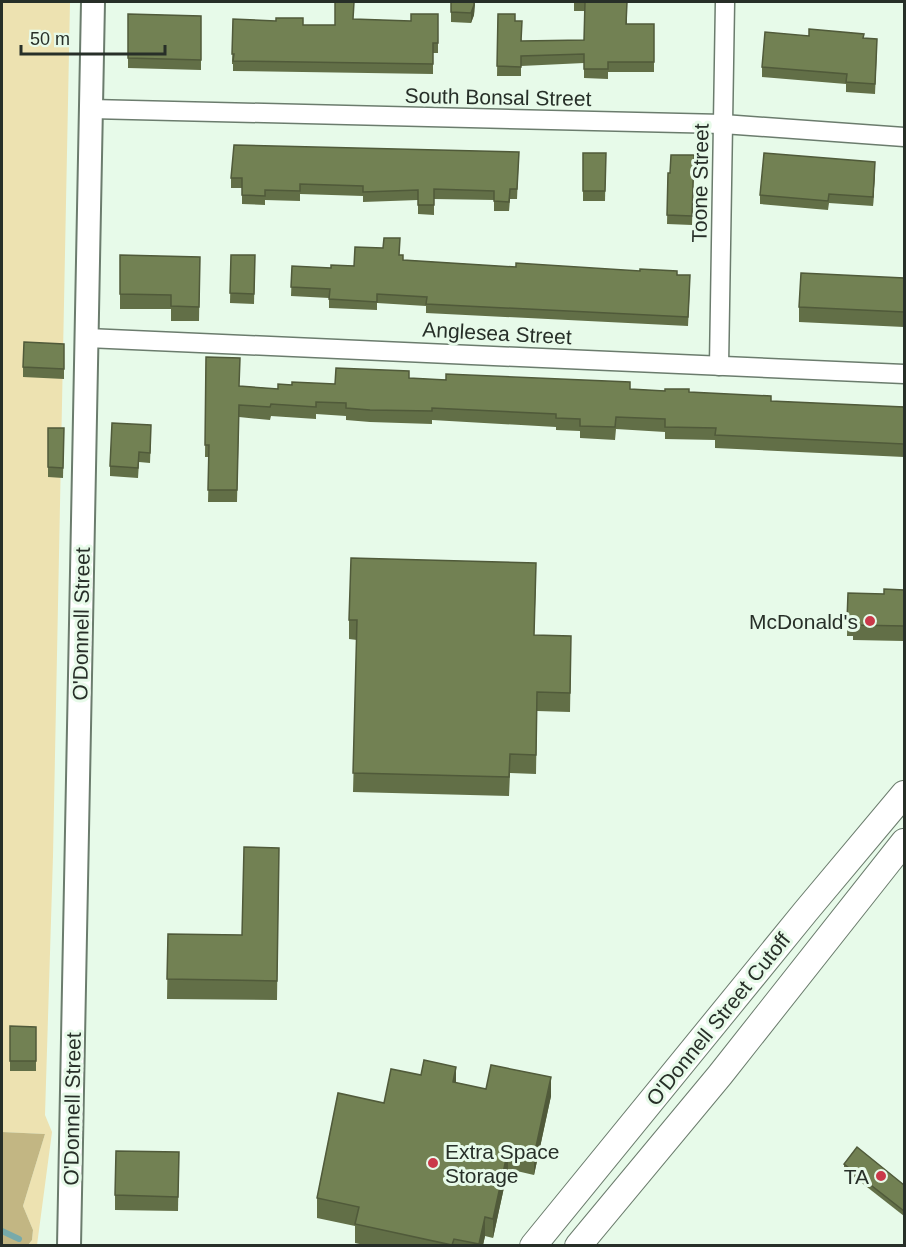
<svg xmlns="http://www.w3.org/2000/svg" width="906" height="1247" viewBox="0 0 906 1247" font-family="Arial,sans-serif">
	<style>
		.green { fill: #ede2b1 }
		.forest { fill: #c2b683 }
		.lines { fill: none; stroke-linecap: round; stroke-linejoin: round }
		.stream { stroke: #7aa; stroke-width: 6 }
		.minor-casing { stroke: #6b7c6d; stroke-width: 21 }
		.tertiary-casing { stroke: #6b7c6d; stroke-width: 26 }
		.secondary-casing { stroke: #6b7c6d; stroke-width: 28 }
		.minor { stroke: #fff; stroke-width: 18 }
		.tertiary { stroke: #fff; stroke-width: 22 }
		.secondary { stroke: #fff; stroke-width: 26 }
		.wall { fill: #626f47 }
		.shaded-wall { fill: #505a3a }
		.building { fill: #728153; stroke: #505a3a; stroke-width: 1.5 }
		.poi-dot { fill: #ca394a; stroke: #e7fae9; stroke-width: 2 }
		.labels { text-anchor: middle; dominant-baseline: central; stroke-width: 6; stroke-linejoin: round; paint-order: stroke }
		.street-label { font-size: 21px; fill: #272f28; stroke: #e7fae9 }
		.poi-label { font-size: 21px; fill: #272f28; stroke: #e7fae9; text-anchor: end }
	</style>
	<rect width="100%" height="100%" fill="#e7fae9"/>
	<!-- green -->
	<path class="green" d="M2 2H70L53 856 45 1115 52 1132 37 1245H28L32 1240 33 1230 23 1206 45 1134 2 1132Z"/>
	<!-- forest -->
	<path class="forest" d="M2 1132 45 1134 23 1206 33 1230 32 1240 28 1245H2Z"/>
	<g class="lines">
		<!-- stream -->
		<path class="stream" d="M2 1231 19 1239"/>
		<defs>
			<g id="minor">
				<path d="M91 109 723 124 904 137"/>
				<path d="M87 338 904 374"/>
				<path d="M719 366 725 2"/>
			</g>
			<path id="tertiary" d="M69 1246 93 2"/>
			<g id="secondary">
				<path d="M533 1246 806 911 904 794"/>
				<path d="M578 1246 720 1075 904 842"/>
			</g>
		</defs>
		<!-- minor casing -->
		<use href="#minor" class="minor-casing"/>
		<!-- tertiary casing -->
		<use href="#tertiary" class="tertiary-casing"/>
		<!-- secondary casing -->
		<use href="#secondary" class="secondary-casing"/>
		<!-- minor -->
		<use href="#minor" class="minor"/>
		<!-- tertiary -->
		<use href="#tertiary" class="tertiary"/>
		<!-- secondary -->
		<use href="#secondary" class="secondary"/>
	</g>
	<!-- wall -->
	<g class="wall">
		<path d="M451 2H475L474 15 471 23 451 22Z"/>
		<path d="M574 2H627V24H654V72H608V79L584 78V63L521 66V76H497L498 14 515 21 522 41 584 40V11H574Z"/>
		<path d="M128 14 201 16V70L128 68Z"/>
		<path d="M438 14V53H433V74L233 71V64H232L233 19 303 25H335L354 19 411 21Z"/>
		<path d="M809 36 864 38 877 49 875 94 846 92V84L762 77V67Z"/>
		<path d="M519 152 517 199H510L509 211H494V200L434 199V215L418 214V200L363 202V196L300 194V201L265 200V205L242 204V188H231V178Z"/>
		<path d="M583 153H606L605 201H583Z"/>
		<path d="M694 155 692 225 667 224 668 173H670Z"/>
		<path d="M875 171 873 206 829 203 828 210 760 204V195Z"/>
		<path d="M120 255 200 257 199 321H171V309H120Z"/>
		<path d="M231 255H255L254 304 230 303Z"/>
		<path d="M403 260 516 267 677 275 690 284 688 326 426 313V306L377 303V310L329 308V298L291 296 292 266 331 268Z"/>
		<path d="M904 278V327L799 322V307Z"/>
		<path d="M64 344V379L23 377V367Z"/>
		<path d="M206 357 240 386 278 389 292 385 335 384 409 378 689 392 771 401 904 407V457L715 448V440L665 439V432L616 429 615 440 580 438V431L556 430V427L432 420V424L370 422 346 420V416L316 414V419L271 416 270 420 239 417 237 502H208L209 457H205Z"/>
		<path d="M48 428H64L63 478 48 477Z"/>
		<path d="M151 435 150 463 139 462 138 478 110 476V466Z"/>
		<path d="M536 582 534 635 571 655 570 712 537 711 536 774 510 773 509 796 353 792 357 640 349 639V620Z"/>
		<path d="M904 590V641L853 640V636H847L848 593 884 594Z"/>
		<path d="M279 848 277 1000 167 999 168 934 242 935Z"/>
		<path d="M10 1026 36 1027V1071H10Z"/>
		<path d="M421 1075 486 1089 551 1096 534 1175 508 1169 493 1238 485 1236 483 1245H364L355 1243V1226L317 1218V1198L384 1103Z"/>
		<path d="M179 1152 178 1211 115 1210V1195Z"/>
		<path d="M844 1164 904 1185V1216L844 1169Z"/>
	</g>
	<!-- shaded-wall -->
	<g class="shaded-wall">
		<path d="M475 2 474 15 471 23V13Z"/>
		<path d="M875 162V171L873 206V197Z"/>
		<path d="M456 1067V1086L453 1082Z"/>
		<path d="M551 1077V1096L534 1175V1156Z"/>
		<path d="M508 1150V1169L493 1238V1219Z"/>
		<path d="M485 1217V1236L483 1245H479Z"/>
	</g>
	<!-- building -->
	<g class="building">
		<path d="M335 2H354L353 19 411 21V14H438V43H433V64L233 61 234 54H232L233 19 276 21V18H303V25H335Z"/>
		<path d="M451 2H474V5L471 13 451 12Z"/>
		<path d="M574 2H627L626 24H654V62H608V69H584V54L521 56V67L497 66 498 14H515V21H522L521 41 584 40 585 2Z"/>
		<path d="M128 14 201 16V60L128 58Z"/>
		<path d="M809 29 864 34 863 38 877 39 875 84 846 82 847 74 762 67 765 32 809 36Z"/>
		<path d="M234 145 519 152 517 189H510L509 202 494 201V191L434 189V205H418V190L363 192V186L300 184V191L265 190V196L242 195V178H231Z"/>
		<path d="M583 153H606L605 191H583Z"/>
		<path d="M764 153 875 162 873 197 829 194 828 201 760 195Z"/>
		<path d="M671 155H694L692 216 667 215 668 173H670Z"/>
		<path d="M384 238H400L399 255H403V260L516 267V263L640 271V269L677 271V275H690L688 317 426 304 427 297 377 294V302L329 299 330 289 291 287 292 266 331 268V265L354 266 355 247 383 248Z"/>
		<path d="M120 255 200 257 199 307 171 306V295L120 294Z"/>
		<path d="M231 255H255L254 294 230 293Z"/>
		<path d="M801 273 904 278V312L799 307Z"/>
		<path d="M24 342 64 344V369L23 367Z"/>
		<path d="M206 357 240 358 239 386 278 389V384L292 385V382L335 384 336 368 409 371V378L446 380V374L630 382V389L665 391V389H689V392L771 396V401L904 407V444L715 435 716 428 665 427V419L616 417 615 427 580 426V419L556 418V414L432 408V411L370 410 346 408V403L316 402V407L271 404 270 407 239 405 237 490H208L209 445H205Z"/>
		<path d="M112 423 151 425 150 453 139 452 138 468 110 466Z"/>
		<path d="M48 428H64L63 468 48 467Z"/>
		<path d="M351 558 536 563 534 635 571 636 570 693 537 692 536 755 510 754 509 777 353 773 357 620H349Z"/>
		<path d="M884 589 904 590V626L853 625 854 622 847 621 848 593 884 594Z"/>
		<path d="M244 847 279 848 277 981 167 979 168 934 242 935Z"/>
		<path d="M10 1026 36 1027V1061H10Z"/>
		<path d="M424 1060 456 1067 453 1082 486 1089 491 1065 551 1077 534 1156 508 1150 493 1219 485 1217 479 1244 454 1239 452 1245 355 1224 359 1207 317 1198 338 1093 384 1103 391 1069 421 1075Z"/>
		<path d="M857 1147 904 1185V1211L844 1164Z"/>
		<path d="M116 1151 179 1152 178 1197 115 1195Z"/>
	</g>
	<!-- markers -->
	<g class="poi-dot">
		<circle cx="870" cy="621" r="6"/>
		<circle cx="433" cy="1163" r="6"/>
		<circle cx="881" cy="1176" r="6"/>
	</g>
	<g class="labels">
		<!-- street labels -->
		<g class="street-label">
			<text transform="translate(498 97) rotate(1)">South Bonsal Street</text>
			<text transform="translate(700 183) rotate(-89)">Toone Street</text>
			<text transform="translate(497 333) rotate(3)">Anglesea Street</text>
			<text transform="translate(81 624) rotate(-89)">O'Donnell Street</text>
			<text transform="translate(718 1019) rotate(-51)">O'Donnell Street Cutoff</text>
			<text transform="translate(72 1109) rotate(-89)">O'Donnell Street</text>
		</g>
		<!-- poi labels -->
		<g class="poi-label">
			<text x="858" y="621">McDonald's</text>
			<text x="445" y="1151" text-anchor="start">Extra Space<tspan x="445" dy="24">Storage</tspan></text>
			<text x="869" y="1176">TA</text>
		</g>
	</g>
	<!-- border -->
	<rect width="906" height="1247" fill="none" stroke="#272f28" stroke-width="6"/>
	<!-- scale -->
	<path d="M21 45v9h144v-9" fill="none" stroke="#272f28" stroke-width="3"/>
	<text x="30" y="45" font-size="18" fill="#272f28" stroke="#e7fae9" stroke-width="4.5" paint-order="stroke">50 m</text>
</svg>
